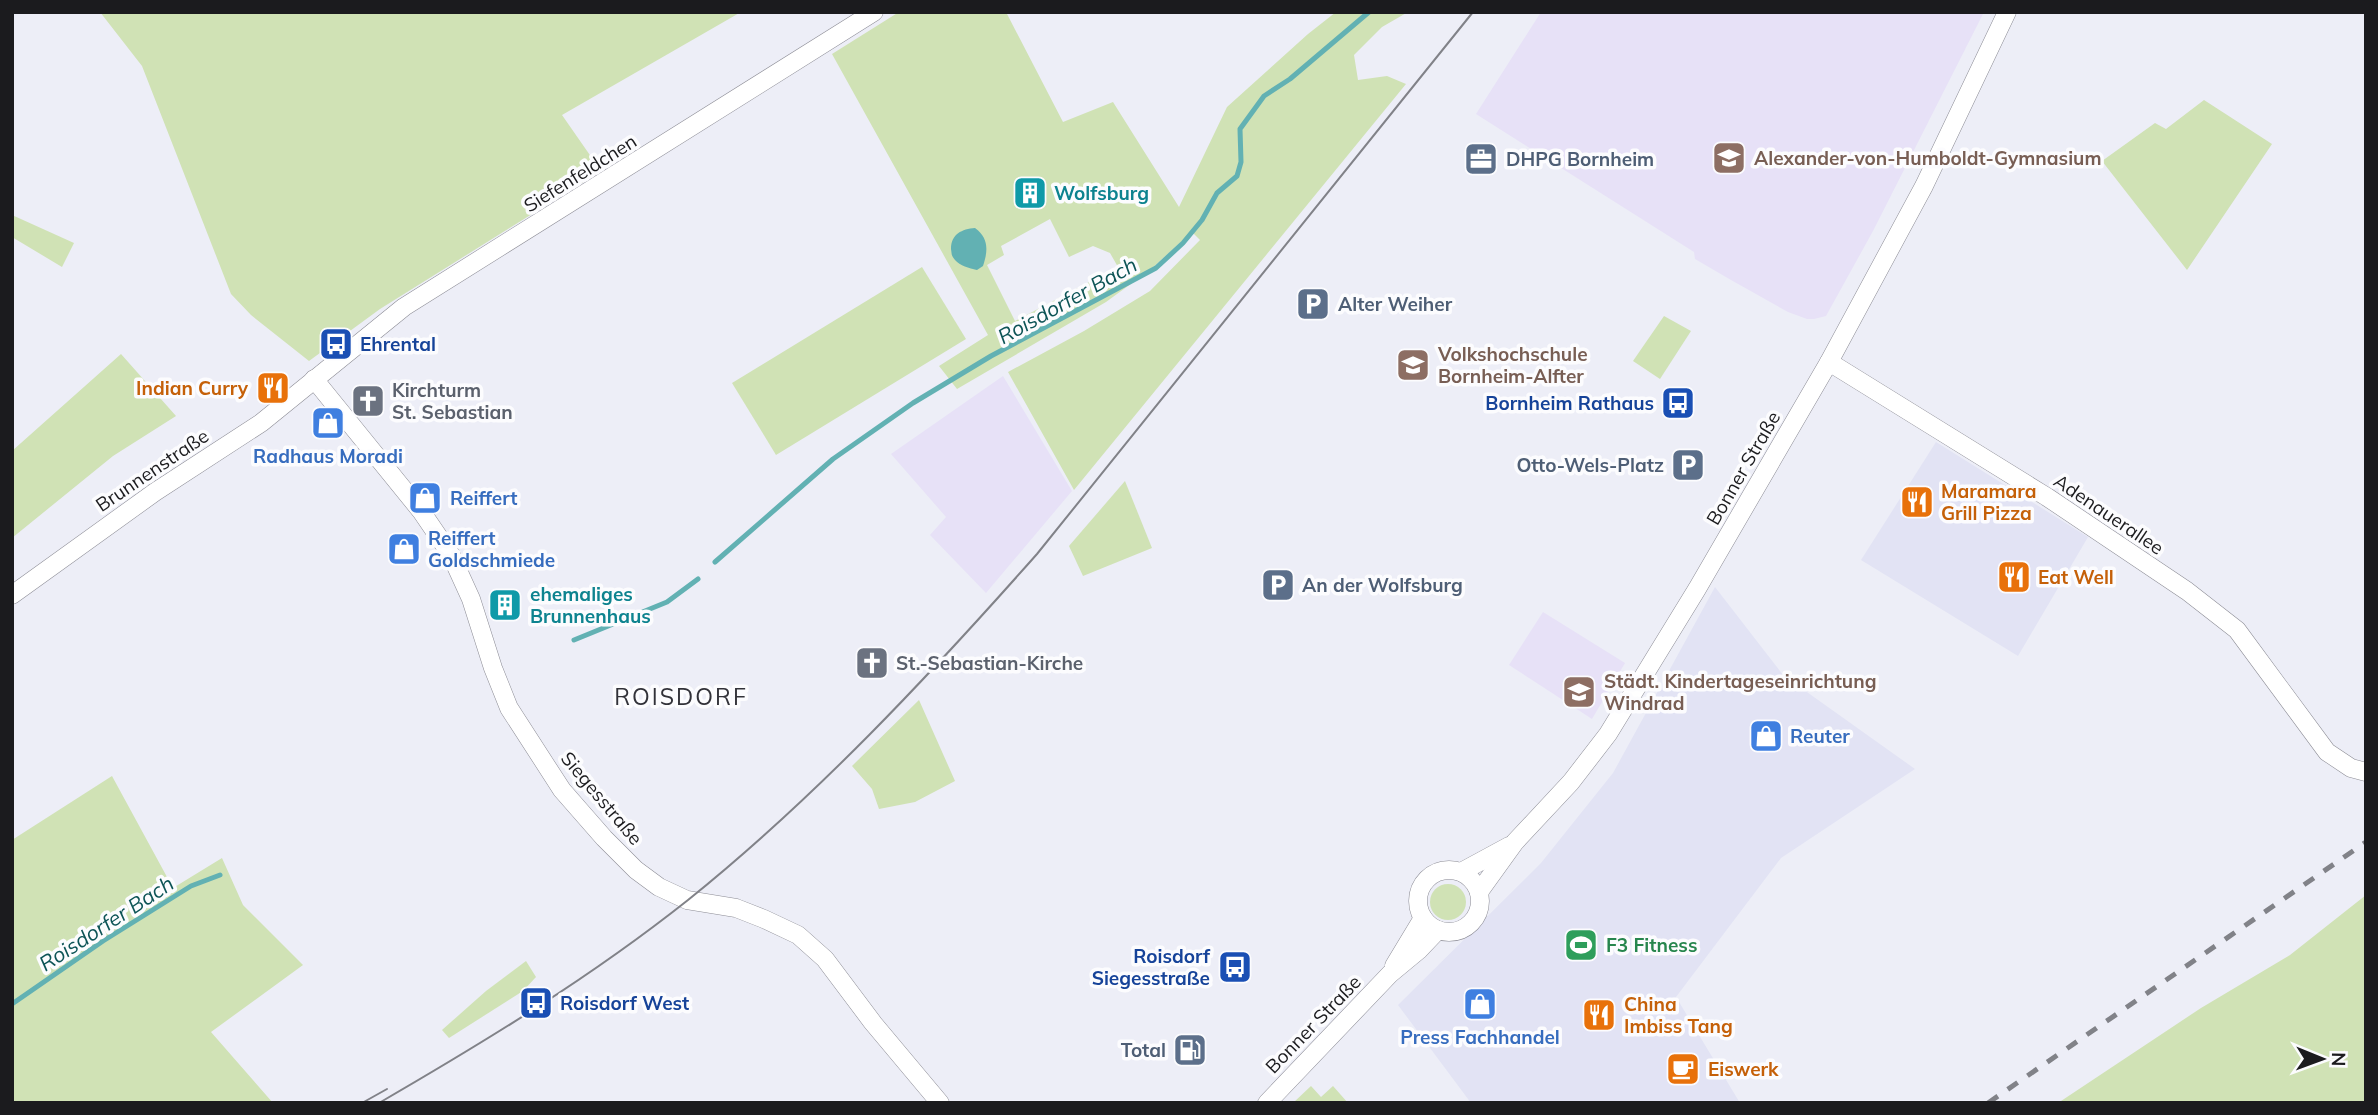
<svg xmlns="http://www.w3.org/2000/svg" width="2378" height="1115" viewBox="0 0 2378 1115" font-family="Mulish,sans-serif">
	<style>
		.built { fill: #e2e3f4 }
		.education { fill: #e7e1f7 }
		.green { fill: #d0e2b5; fill-rule: evenodd }
		.water { fill: #62b1b3 }
		.lines { fill: none; stroke-linecap: round; stroke-linejoin: round }
		.stream { stroke: #62b1b3; stroke-width: 5 }
		.tertiary-casing { stroke: #8c8c95; stroke-width: 19 }
		.tertiary { stroke: #fff; stroke-width: 18 }
		.tram { stroke: #818288; stroke-width: 2 }
		.rail { stroke: #818288; stroke-width: 5; stroke-dasharray: 12 12; stroke-linecap: butt }
		.labels { text-anchor: middle; dominant-baseline: central; stroke-width: 7; stroke-linejoin: round; paint-order: stroke }
		.education-label { font-size: 19px; font-weight: bold; fill: #785e54; stroke: #fcfcfe; text-anchor: start }
		.service-label { font-size: 19px; font-weight: bold; fill: #4e5e75; stroke: #fcfcfe; text-anchor: start }
		.street-label { font-size: 19px; fill: #1b1b1e; stroke: #fcfcfe }
		.culture-label { font-size: 19px; font-weight: bold; fill: #0d838f; stroke: #fcfcfe; text-anchor: start }
		.transit-label { font-size: 19px; font-weight: bold; fill: #164399; stroke: #fcfcfe; text-anchor: start }
		.food-label { font-size: 19px; font-weight: bold; fill: #c56008; stroke: #fcfcfe; text-anchor: start }
		.worship-label { font-size: 19px; font-weight: bold; fill: #5b616d; stroke: #fcfcfe; text-anchor: start }
		.shop-label { font-size: 19px; font-weight: bold; fill: #366cbe; stroke: #fcfcfe; text-anchor: start }
		.leisure-label { font-size: 19px; font-weight: bold; fill: #27864d; stroke: #fcfcfe; text-anchor: start }
		.water-label { font-size: 21px; font-style: italic; fill: #0d5456; stroke: #fcfcfe }
		.quarter-label { font-size: 23px; letter-spacing: 2px; fill: #323239; stroke: #fcfcfe }
	</style>
	<rect width="100%" height="100%" fill="#edeef7"/>
	<!-- built -->
	<g class="built">
		<path d="M1936 442 2088 537 2018 656 1861 560Z"/>
		<path d="M1715 587 1783 675 1915 769 1781 858 1676 997 1740 1103H1471L1398 1005 1541 863 1613 773Z"/>
	</g>
	<!-- education -->
	<g class="education">
		<path d="M1541 12H1984L1873 231 1826 316 1814 319H1807L1788 312 1731 280 1695 259 1694 252 1476 114Z"/>
		<path d="M1003 376 1072 491 986 593 930 535 946 517 891 454Z"/>
		<path d="M1543 612 1625 663 1592 719 1509 665Z"/>
	</g>
	<!-- green -->
	<g class="green">
		<path d="M100 12H741L562 115 601 171 380 309 309 361 251 315 231 294 142 66Z"/>
		<path d="M899 12H1006L1063 122 1113 102 1179 207 1227 107 1308 34 1336 12H1408L1382 27 1354 55 1358 80 1387 76 1406 84 1074 490 1008 372 1084 331 1150 291 1200 240 1192 232 1150 270 1106 302 957 389 939 366 988 335 832 54ZM1050 219 1069 257 1093 246 1110 253 1118 267 1015 321 987 265 1004 255 1001 246Z"/>
		<path d="M2204 100 2272 144 2187 270 2102 161 2155 123 2166 129Z"/>
		<path d="M12 215 74 243 62 267 12 237Z"/>
		<path d="M922 267 966 339 776 455 732 383Z"/>
		<path d="M1664 316 1691 331 1660 379 1633 361Z"/>
		<path d="M121 354 176 416 113 456 12 538V451Z"/>
		<path d="M1125 481 1152 548 1083 576 1069 546Z"/>
		<path d="M919 700 955 781 915 802 879 809 872 789 852 766Z"/>
		<path d="M112 776 173 888 222 858 243 905 303 965 211 1032 273 1103H12V840Z"/>
		<circle cx="1448" cy="902" r="18"/>
		<path d="M2366 895V1103H2058L2201 1008 2290 955Z"/>
		<path d="M526 961 536 977 523 991 449 1038 442 1030 486 991Z"/>
		<path d="M1311 1086 1321 1097 1333 1086 1348 1103H1293Z"/>
	</g>
	<!-- water -->
	<path class="water" d="M975 228C989 238 988 251 983 266L977 270C969 268 960 266 955 260 951 255 952 255 951 249 951 234 962 229 975 228Z"/>
	<g class="lines">
		<!-- stream -->
		<g class="stream">
			<path d="M715 562 833 459 913 403 991 356 1156 268 1183 243 1202 220 1217 193 1237 176 1241 162 1240 129 1264 96 1290 79 1369 12"/>
			<path d="M574 640 667 602 698 579"/>
			<path d="M12 1004 103 941 191 886 220 875"/>
		</g>
		<defs>
			<g id="tertiary">
				<path d="M1829 362 2047 497 2187 591 2237 630 2327 752 2351 768 2366 772"/>
				<path d="M314 379 421 511 451 555 471 599 493 668 509 708 562 790 604 838 636 870 659 887 687 900 736 908 764 919 798 935 825 959 873 1023 940 1103"/>
				<path d="M12 595 155 492 261 423 404 307 874 12"/>
				<circle cx="1449" cy="901" r="31"/>
				<path d="M1461 872 1509 846"/>
				<path d="M1479 892 1515 842 1571 782 1608 734 1697 589 1829 362 1924 186 2007 12"/>
				<path d="M1394 966 1423 918"/>
				<path d="M1267 1103 1390 974 1419 950 1438 930"/>
			</g>
		</defs>
		<!-- tertiary casing -->
		<use href="#tertiary" class="tertiary-casing"/>
		<!-- tertiary -->
		<use href="#tertiary" class="tertiary"/>
		<!-- tram -->
		<g class="tram">
			<path d="M362 1103 387 1089"/>
			<path d="M379 1103C486 1041 591 977 688 900 815 798 929 676 1037 554L1473 12"/>
		</g>
		<!-- rail -->
		<path class="rail" d="M1988 1103 2366 842"/>
	</g>
	<!-- icons -->
	<defs>
		<symbol id="school-square" viewBox="-11 -11 22 22"><rect x="-9" y="-9" width="18" height="18" rx="4" fill="#8d6e63" stroke="#fcfcfe"/><path d="M0-5L7-2L0 1L-7-2ZM-4 1L0 2.5L4 1V4Q0 6-4 4Z" fill="#fff"/></symbol>
		<symbol id="office-square" viewBox="-11 -11 22 22"><rect x="-9" y="-9" width="18" height="18" rx="4" fill="#5c6f8a" stroke="#fcfcfe"/><path d="M-6-3h4V-5.5h4V-3h4V5H-6ZM-1-4.5V-3h2v-1.5ZM-6 0V1H6V0Z" fill="#fff"/></symbol>
		<symbol id="building-square" viewBox="-11 -11 22 22"><rect x="-9" y="-9" width="18" height="18" rx="4" fill="#0f9aa8" stroke="#fcfcfe"/><path d="M-4-6H4V6H1V3H-1V6H-4ZM-2.5-4.3h1.7v1.8h-1.7ZM.8-4.3h1.7v1.8H.8ZM-2.5-1h1.7V.8h-1.7ZM.8-1h1.7V.8H.8Z" fill="#fff"/></symbol>
		<symbol id="parking-square" viewBox="-11 -11 22 22"><rect x="-9" y="-9" width="18" height="18" rx="4" fill="#5c6f8a" stroke="#fcfcfe"/><path d="M-3.5-5.5H1a3.5 3.5 0 0 1 0 7H-1V5.5H-3.5ZM-1-3.4V-.6H.8a1.4 1.4 0 0 0 0-2.8Z" fill="#fff"/></symbol>
		<symbol id="bus-square" viewBox="-11 -11 22 22"><rect x="-9" y="-9" width="18" height="18" rx="4" fill="#1a4fb4" stroke="#fcfcfe"/><path d="M-5-6H5V4H4V6H2V4H-2V6H-4V4H-5ZM-3.5-4V0h7V-4ZM-3.5 1.2v1.5H-2V1.2ZM2 1.2v1.5H3.5V1.2Z" fill="#fff"/></symbol>
		<symbol id="university-square" viewBox="-11 -11 22 22"><rect x="-9" y="-9" width="18" height="18" rx="4" fill="#8d6e63" stroke="#fcfcfe"/><path d="M0-5L7-2L0 1L-7-2ZM-4 1L0 2.5L4 1V4Q0 6-4 4Z" fill="#fff"/></symbol>
		<symbol id="restaurant-square" viewBox="-11 -11 22 22"><rect x="-9" y="-9" width="18" height="18" rx="4" fill="#e8710a" stroke="#fcfcfe"/><path d="M-5-6h1v4h1v-4h1v4h1v-4h1v5L-1.5 .5V6h-2V.5L-5-1ZM5-6V6H3V1.5H1.5Q1.5-4 5-6Z" fill="#fff"/></symbol>
		<symbol id="church-square" viewBox="-11 -11 22 22"><rect x="-9" y="-9" width="18" height="18" rx="4" fill="#6b7280" stroke="#fcfcfe"/><path d="M-1.2-6h2.4v3.5h3.3v2.4h-3.3V6h-2.4V-.1h-3.3v-2.4h3.3Z" fill="#fff"/></symbol>
		<symbol id="shop-square" viewBox="-11 -11 22 22"><rect x="-9" y="-9" width="18" height="18" rx="4" fill="#3f7fe0" stroke="#fcfcfe"/><path d="M-5-2.5h2.3a2.7 3.5 0 0 1 5.4 0H5L5.5 6h-11ZM-1.5-2.5h3a1.5 2.3 0 0 0-3 0Z" fill="#fff"/></symbol>
		<symbol id="stadium-square" viewBox="-11 -11 22 22"><rect x="-9" y="-9" width="18" height="18" rx="4" fill="#2e9e5b" stroke="#fcfcfe"/><path d="M0-5a6.5 5 0 1 0 0 10a6.5 5 0 1 0 0-10ZM-3.5-1.8h7v3.6h-7Z" fill="#fff"/></symbol>
		<symbol id="fuel-square" viewBox="-11 -11 22 22"><rect x="-9" y="-9" width="18" height="18" rx="4" fill="#5c6f8a" stroke="#fcfcfe"/><path d="M-5.5-6h7V0h2V4h1.3V-2.5L3-4.5l.8-.8L6-3V5H2.5V1h-1V6h-7ZM-4.2-4.7v3.2H.2V-4.7Z" fill="#fff"/></symbol>
		<symbol id="cafe-square" viewBox="-11 -11 22 22"><rect x="-9" y="-9" width="18" height="18" rx="4" fill="#e8710a" stroke="#fcfcfe"/><path d="M-5.5-4.5H6V0H3Q3 3.5 0 3.5H-2.5Q-5.5 3.5-5.5 0ZM3-3.2v2h1.7v-2ZM-6 4.5H4V6H-6Z" fill="#fff"/></symbol>
	</defs>
	<g fill-rule="evenodd">
		<use href="#school-square" x="1710" y="139" width="38" height="38"/>
		<use href="#office-square" x="1462" y="140" width="38" height="38"/>
		<use href="#building-square" x="1011" y="174" width="38" height="38"/>
		<use href="#parking-square" x="1294" y="285" width="38" height="38"/>
		<use href="#bus-square" x="317" y="325" width="38" height="38"/>
		<use href="#university-square" x="1394" y="346" width="38" height="38"/>
		<use href="#restaurant-square" x="254" y="369" width="38" height="38"/>
		<use href="#church-square" x="349" y="382" width="38" height="38"/>
		<use href="#bus-square" x="1659" y="384" width="38" height="38"/>
		<use href="#shop-square" x="309" y="404" width="38" height="38"/>
		<use href="#parking-square" x="1669" y="446" width="38" height="38"/>
		<use href="#shop-square" x="406" y="479" width="38" height="38"/>
		<use href="#restaurant-square" x="1898" y="483" width="38" height="38"/>
		<use href="#shop-square" x="385" y="530" width="38" height="38"/>
		<use href="#restaurant-square" x="1995" y="558" width="38" height="38"/>
		<use href="#parking-square" x="1259" y="566" width="38" height="38"/>
		<use href="#building-square" x="486" y="586" width="38" height="38"/>
		<use href="#church-square" x="853" y="644" width="38" height="38"/>
		<use href="#school-square" x="1560" y="673" width="38" height="38"/>
		<use href="#shop-square" x="1747" y="717" width="38" height="38"/>
		<use href="#stadium-square" x="1562" y="926" width="38" height="38"/>
		<use href="#bus-square" x="1216" y="948" width="38" height="38"/>
		<use href="#bus-square" x="517" y="984" width="38" height="38"/>
		<use href="#shop-square" x="1461" y="985" width="38" height="38"/>
		<use href="#restaurant-square" x="1580" y="996" width="38" height="38"/>
		<use href="#fuel-square" x="1171" y="1031" width="38" height="38"/>
		<use href="#cafe-square" x="1664" y="1050" width="38" height="38"/>
	</g>
	<g class="labels">
		<!-- education labels -->
		<g class="education-label">
			<text x="1754" y="158">Alexander-von-Humboldt-Gymnasium</text>
			<text x="1438" y="354">Volkshochschule<tspan x="1438" dy="22">Bornheim-Alfter</tspan></text>
			<text x="1604" y="681">Städt. Kindertageseinrichtung<tspan x="1604" dy="22">Windrad</tspan></text>
		</g>
		<!-- service labels -->
		<g class="service-label">
			<text x="1506" y="159">DHPG Bornheim</text>
			<text x="1338" y="304">Alter Weiher</text>
			<text x="1664" y="465" text-anchor="end">Otto-Wels-Platz</text>
			<text x="1302" y="585">An der Wolfsburg</text>
			<text x="1166" y="1050" text-anchor="end">Total</text>
		</g>
		<!-- street labels -->
		<g class="street-label">
			<text transform="translate(580 173) rotate(-32)">Siefenfeldchen</text>
			<text transform="translate(1743 468) rotate(-60)">Bonner Straße</text>
			<text transform="translate(152 470) rotate(-34)">Brunnenstraße</text>
			<text transform="translate(2109 514) rotate(34)">Adenauerallee</text>
			<text transform="translate(602 798) rotate(50)">Siegesstraße</text>
			<text transform="translate(1313 1024) rotate(-46)">Bonner Straße</text>
		</g>
		<!-- culture labels -->
		<g class="culture-label">
			<text x="1054" y="193">Wolfsburg</text>
			<text x="530" y="594">ehemaliges<tspan x="530" dy="22">Brunnenhaus</tspan></text>
		</g>
		<!-- transit labels -->
		<g class="transit-label">
			<text x="360" y="344">Ehrental</text>
			<text x="1654" y="403" text-anchor="end">Bornheim Rathaus</text>
			<text x="1210" y="956" text-anchor="end">Roisdorf<tspan x="1210" dy="22">Siegesstraße</tspan></text>
			<text x="560" y="1003">Roisdorf West</text>
		</g>
		<!-- food labels -->
		<g class="food-label">
			<text x="248" y="388" text-anchor="end">Indian Curry</text>
			<text x="1941" y="491">Maramara<tspan x="1941" dy="22">Grill Pizza</tspan></text>
			<text x="2038" y="577">Eat Well</text>
			<text x="1624" y="1004">China<tspan x="1624" dy="22">Imbiss Tang</tspan></text>
			<text x="1708" y="1069">Eiswerk</text>
		</g>
		<!-- worship labels -->
		<g class="worship-label">
			<text x="392" y="390">Kirchturm<tspan x="392" dy="22">St. Sebastian</tspan></text>
			<text x="896" y="663">St.-Sebastian-Kirche</text>
		</g>
		<!-- shop labels -->
		<g class="shop-label">
			<text x="328" y="456" text-anchor="middle">Radhaus Moradi</text>
			<text x="450" y="498">Reiffert</text>
			<text x="428" y="538">Reiffert<tspan x="428" dy="22">Goldschmiede</tspan></text>
			<text x="1790" y="736">Reuter</text>
			<text x="1480" y="1037" text-anchor="middle">Press Fachhandel</text>
		</g>
		<!-- leisure labels -->
		<g class="leisure-label">
			<text x="1606" y="945">F3 Fitness</text>
		</g>
		<!-- water labels -->
		<g class="water-label">
			<text transform="translate(1067 300) rotate(-29)">Roisdorfer Bach</text>
			<text transform="translate(106 923) rotate(-33)">Roisdorfer Bach</text>
		</g>
		<!-- quarter labels -->
		<g class="quarter-label">
			<text x="681" y="696">ROISDORF</text>
		</g>
	</g>
	<!-- border -->
	<rect width="2378" height="1115" fill="none" stroke="#1b1b1e" stroke-width="28"/>
	<!-- north arrow -->
	<g transform="translate(2322 1059) rotate(91)" stroke="#fcfcfe" stroke-width="5" paint-order="stroke">
	<path d="M0-5L12 26L0 18L-12 26Z" fill="#1b1b1e"/>
	<text y="-10" font-size="19" font-weight="bold" text-anchor="middle" fill="#1b1b1e">N</text>
	</g>
</svg>
